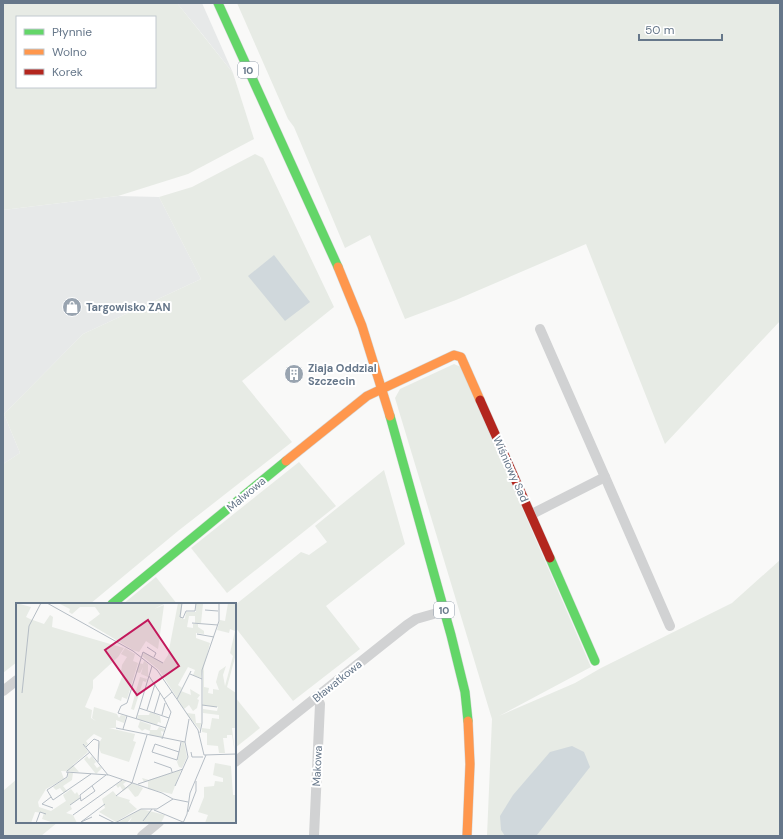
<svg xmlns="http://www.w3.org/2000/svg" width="783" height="839" viewBox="0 0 783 839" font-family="'DM Sans',sans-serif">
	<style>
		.built { fill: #e7e9e9 }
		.green { fill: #e7ebe5; fill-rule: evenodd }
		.water { fill: #d0d8dc }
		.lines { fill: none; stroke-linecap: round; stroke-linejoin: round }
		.fast-casing { stroke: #d5d7d7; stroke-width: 10 }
		.slow-casing { stroke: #d5d7d7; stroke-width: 10 }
		.jam-casing { stroke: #d5d7d7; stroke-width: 10 }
		.street { stroke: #d1d2d3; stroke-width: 10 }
		.fast { stroke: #63d668; stroke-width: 9 }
		.slow { stroke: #ff974d; stroke-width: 9 }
		.jam { stroke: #b3261e; stroke-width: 9 }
		.labels { text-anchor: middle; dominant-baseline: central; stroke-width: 4; stroke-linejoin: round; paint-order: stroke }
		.shield { fill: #fff; stroke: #94a0ad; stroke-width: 1 }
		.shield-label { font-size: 10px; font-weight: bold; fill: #66778a }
		.poi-label { font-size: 11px; font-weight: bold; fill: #66778a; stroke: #fff; text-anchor: start }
		.street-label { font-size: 11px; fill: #66778a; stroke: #fff }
		.inset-road { fill: none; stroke: #b5bdc5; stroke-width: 1 }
		.view { fill: #c2185b; fill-opacity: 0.15; stroke: #c2185b; stroke-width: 2 }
		.inset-edge { fill: none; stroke: #66778a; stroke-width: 2 }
	</style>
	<rect width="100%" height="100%" fill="#f9f9f8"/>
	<!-- built -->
	<g class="built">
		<path d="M177 3H202L233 73 203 35Z"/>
		<path d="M118 196 159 197 201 279 83 334 4 414 20 453 3 464V210Z"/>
	</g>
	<!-- green -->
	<g class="green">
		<path d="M3 3H177L233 73 254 139 188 174 118 196 3 210ZM17 17H155V87H17Z"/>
		<path d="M237 3H780V321L665 444 586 244 456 300 405 319 370 235 345 248 294 127 288 119Z"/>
		<path d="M255 154 263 158 334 307 242 381 292 442 178 531 90 604H17V662L3 673V464L20 453 4 414 83 334 201 279 159 197 192 187Z"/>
		<path d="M454 364 461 367 591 667 499 716 575 683 601 668 732 603 780 560V836H487L492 719 395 398 400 389Z"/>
		<path d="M299 462 336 506 227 593 191 548Z"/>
		<path d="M384 470 405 544 326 606 360 649 293 701 235 627V605L301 552 309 555 327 542 315 526Z"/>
		<path d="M156 577 177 604H123Z"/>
		<path d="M235 697 260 728 235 748Z"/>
		<path d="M17 779V822H58L41 836H3V791Z"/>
	</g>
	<!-- water -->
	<g class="water">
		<path d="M274 255 310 302 285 321 248 276Z"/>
		<path d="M572 746 584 752 590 767 537 835 505 836 501 830 500 816 513 795 550 752Z"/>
	</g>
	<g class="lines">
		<defs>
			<g id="fast">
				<path d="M218 3 338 267"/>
				<path d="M390 416 451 635 465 692 468 721"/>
				<path d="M550 558 595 661"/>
				<path d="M112 604 286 461"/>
			</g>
			<g id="slow">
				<path d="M338 267 362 326 390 416"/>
				<path d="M286 461 367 396 454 355 461 357 480 400"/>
				<path d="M467 836 470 764 468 721"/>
			</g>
			<path id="jam" d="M480 400 550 558"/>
		</defs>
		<!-- fast casing -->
		<use href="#fast" class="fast-casing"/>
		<!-- slow casing -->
		<use href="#slow" class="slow-casing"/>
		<!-- jam casing -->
		<use href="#jam" class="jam-casing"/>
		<!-- street -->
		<g class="street">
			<path d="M605 477 670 626"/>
			<path d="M532 514 605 477 540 329"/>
			<path d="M3 691 17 680"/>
			<path d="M235 762 407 625 416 619 444 611"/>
			<path d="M142 836 159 822"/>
			<path d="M314 836 320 704 316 697"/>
		</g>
		<!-- fast -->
		<use href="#fast" class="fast"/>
		<!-- slow -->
		<use href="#slow" class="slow"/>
		<!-- jam -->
		<use href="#jam" class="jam"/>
	</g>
	<!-- icons -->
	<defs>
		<symbol id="shop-disc" viewBox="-11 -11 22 22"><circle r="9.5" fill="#99a4b0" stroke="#fff"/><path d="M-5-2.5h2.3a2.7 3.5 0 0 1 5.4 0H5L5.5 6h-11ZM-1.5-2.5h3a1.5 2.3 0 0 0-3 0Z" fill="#fff"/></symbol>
		<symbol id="building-disc" viewBox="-11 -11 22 22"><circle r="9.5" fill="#99a4b0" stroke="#fff"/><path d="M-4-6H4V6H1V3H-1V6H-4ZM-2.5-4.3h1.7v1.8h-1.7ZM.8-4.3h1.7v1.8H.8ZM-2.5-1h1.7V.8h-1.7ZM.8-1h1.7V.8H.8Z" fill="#fff"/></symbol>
	</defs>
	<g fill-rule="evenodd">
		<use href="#shop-disc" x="61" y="296" width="22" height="22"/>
		<use href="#building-disc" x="283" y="363" width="22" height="22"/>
	</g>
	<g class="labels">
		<!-- shield labels -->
		<g class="shield">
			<rect x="238" y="62" width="20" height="16" rx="3"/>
			<rect x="434" y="602" width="20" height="16" rx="3"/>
		</g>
		<g class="shield-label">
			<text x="248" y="70">10</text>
			<text x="444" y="610">10</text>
		</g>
		<!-- poi labels -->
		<g class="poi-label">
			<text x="86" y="307">Targowisko ZAN</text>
			<text x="308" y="368">Ziaja Oddzial<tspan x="308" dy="13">Szczecin</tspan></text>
		</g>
		<!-- street labels -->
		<g class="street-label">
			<text transform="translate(511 469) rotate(66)">Wiśniowy Sad</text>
			<text transform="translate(246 494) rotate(-40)">Malwowa</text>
			<text transform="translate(337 681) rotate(-39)">Bławatkowa</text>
			<text transform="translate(317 766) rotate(-87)">Makowa</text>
		</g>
	</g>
	<!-- overview -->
	<g transform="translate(16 603)">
		<rect width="220" height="220" fill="#f9f9f8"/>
		<path d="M0 0 15 4 10 14 14 16 28 21 34 12 37 14 36 24 108 45 102 54 77 77V85L69 104 76 107 75 115 80 118 76 115 78 104 101 111 103 115 105 112 110 113 108 120 100 117V125H93L119 131 117 138 120 139 113 159 85 150 82 142 86 135 78 131 70 138 72 141 69 144 72 149 57 162 63 169 45 168 48 176 30 186 22 199 23 204 35 208 50 198 47 192 55 186 59 191 61 189 64 195 54 202 56 206 50 210 57 212 61 220H38L26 216 28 210 19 209 15 220H0ZM42 0H150L138 6 148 2 142 46 130 38 123 49 117 47 72 20 84 11 79 4H64L56 11 53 9 54 6ZM162 0H166L165 15 169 16 170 9H180V0H202L187 1 185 20H179V13H173L171 24 177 25V21H182V24L188 28V31L180 30V35L194 40 185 75 177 72 179 67 172 64 162 82 166 85 161 95 143 67 126 53 128 49 147 60 152 52ZM212 0H220V51L211 84 220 90V125H216L219 150 216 132H211V135H207L209 150H203L202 143 191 142V130L186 129V125L194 126 196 115 203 116V112L187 110V106L201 108 202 104 187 102V68L188 64V84L193 85 192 90 197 91V86L203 87 200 79 203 68 210 63 207 72 209 83 217 53 214 50 219 28 214 26 213 30 201 27 204 17 209 18ZM109 45 119 51 117 58 122 60 111 96 106 94 105 98 98 95 107 71 105 69 106 62 111 54 105 51ZM128 58 132 61V74L125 71 127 64 124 70 120 69 123 60 127 61ZM124 74 131 76 130 79 127 78 118 107 115 106ZM174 86 184 92 181 96 183 97 181 105 177 108 173 102 168 106 171 110 179 111 180 120H185L184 127 173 114 161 96 165 88 175 92ZM134 109 144 113 145 120 142 119 141 122 121 116 122 112H133ZM124 118 135 122 134 127H141L143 124 148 126V129L145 128 146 134 133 132 134 128 129 126 126 128 122 124ZM166 139H168L171 154 166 165 163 164 161 159ZM71 153 73 156 76 153 80 159 78 161 81 165 84 163 86 165 80 171 68 156ZM199 160 215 163 217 192H219L220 188V220H189L192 212 182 209 188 194V184L198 183 199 178 207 179V175L197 172ZM165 167 156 191 132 186V178L128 179 126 175 133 177ZM52 170H57L56 177 47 183 51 188 48 190 44 185 40 187 37 184 52 174ZM107 177 111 178 107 181 110 185 116 180 127 185 122 193 119 194 112 185 107 188 104 183 102 185 100 182ZM97 188 101 193 114 197 113 199 121 206 100 219 83 209 89 205 86 196ZM125 206 149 212 145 220H113L116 214 111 220H101Z" fill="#e7ebe5"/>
		<path class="inset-road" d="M31 0 117 48 141 67 182 127 188 152 220 151M166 0 164 14 167 15 170 8H179L180 0M189 7 202 8M176 20 202 22M181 31 198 34M131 44 140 50 138 54M147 60 127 49 111 100 105 103 102 110 150 125M174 71 186 76M133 73 148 96M6 90 13 23 25 0M161 96 175 68M186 102 201 104M123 105 153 115M131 107 139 81M138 110 144 90M146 112 149 100M120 116 136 63M100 125 169 139M107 126 111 113M184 130 186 120V67L203 18V0M146 136 155 109 148 96 156 89M67 141 92 172M70 144 78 136 83 138 82 159M163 149 139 141 136 149 161 157 163 149 165 139M175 149 176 154H187M138 159 155 165 156 169M51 168 74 149M50 169 93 172 146 190 157 196M52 169 51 174 31 187 37 197 75 171M122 181 167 166M76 183 79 188 65 198 64 192 90 172M159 183 172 154 169 139 173 116M100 193 116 180 131 132M35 194 26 201 37 205M54 202 64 195M138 207 167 219M172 209 180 188V178M57 212 106 177M83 212 99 220M76 214 65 219 89 201M127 218 136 206M20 220 24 209 30 211M99 220 125 206H141L157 196 172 199M167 220 171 211 174 190 190 152"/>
		<path class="view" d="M132 17 163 63 121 92 89 47Z"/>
		<rect width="220" height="220" class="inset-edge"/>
	</g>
	<!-- border -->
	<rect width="783" height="839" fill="none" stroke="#66778a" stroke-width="8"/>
	<!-- legend -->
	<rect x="16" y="16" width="140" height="72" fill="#ffffff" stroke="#c2c9d0"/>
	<rect x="24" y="29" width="20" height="6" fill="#63d668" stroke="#c2c9d0"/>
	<text x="52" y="36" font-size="12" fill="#66778a">Płynnie</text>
	<rect x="24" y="49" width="20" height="6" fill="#ff974d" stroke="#c2c9d0"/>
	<text x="52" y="56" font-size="12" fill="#66778a">Wolno</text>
	<rect x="24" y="69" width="20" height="6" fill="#b3261e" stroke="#c2c9d0"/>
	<text x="52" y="76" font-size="12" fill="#66778a">Korek</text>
	<!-- scale -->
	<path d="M639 34v6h83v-6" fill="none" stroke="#66778a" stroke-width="2"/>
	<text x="645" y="34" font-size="12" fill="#66778a" stroke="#ffffff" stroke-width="3" paint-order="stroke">50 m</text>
</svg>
